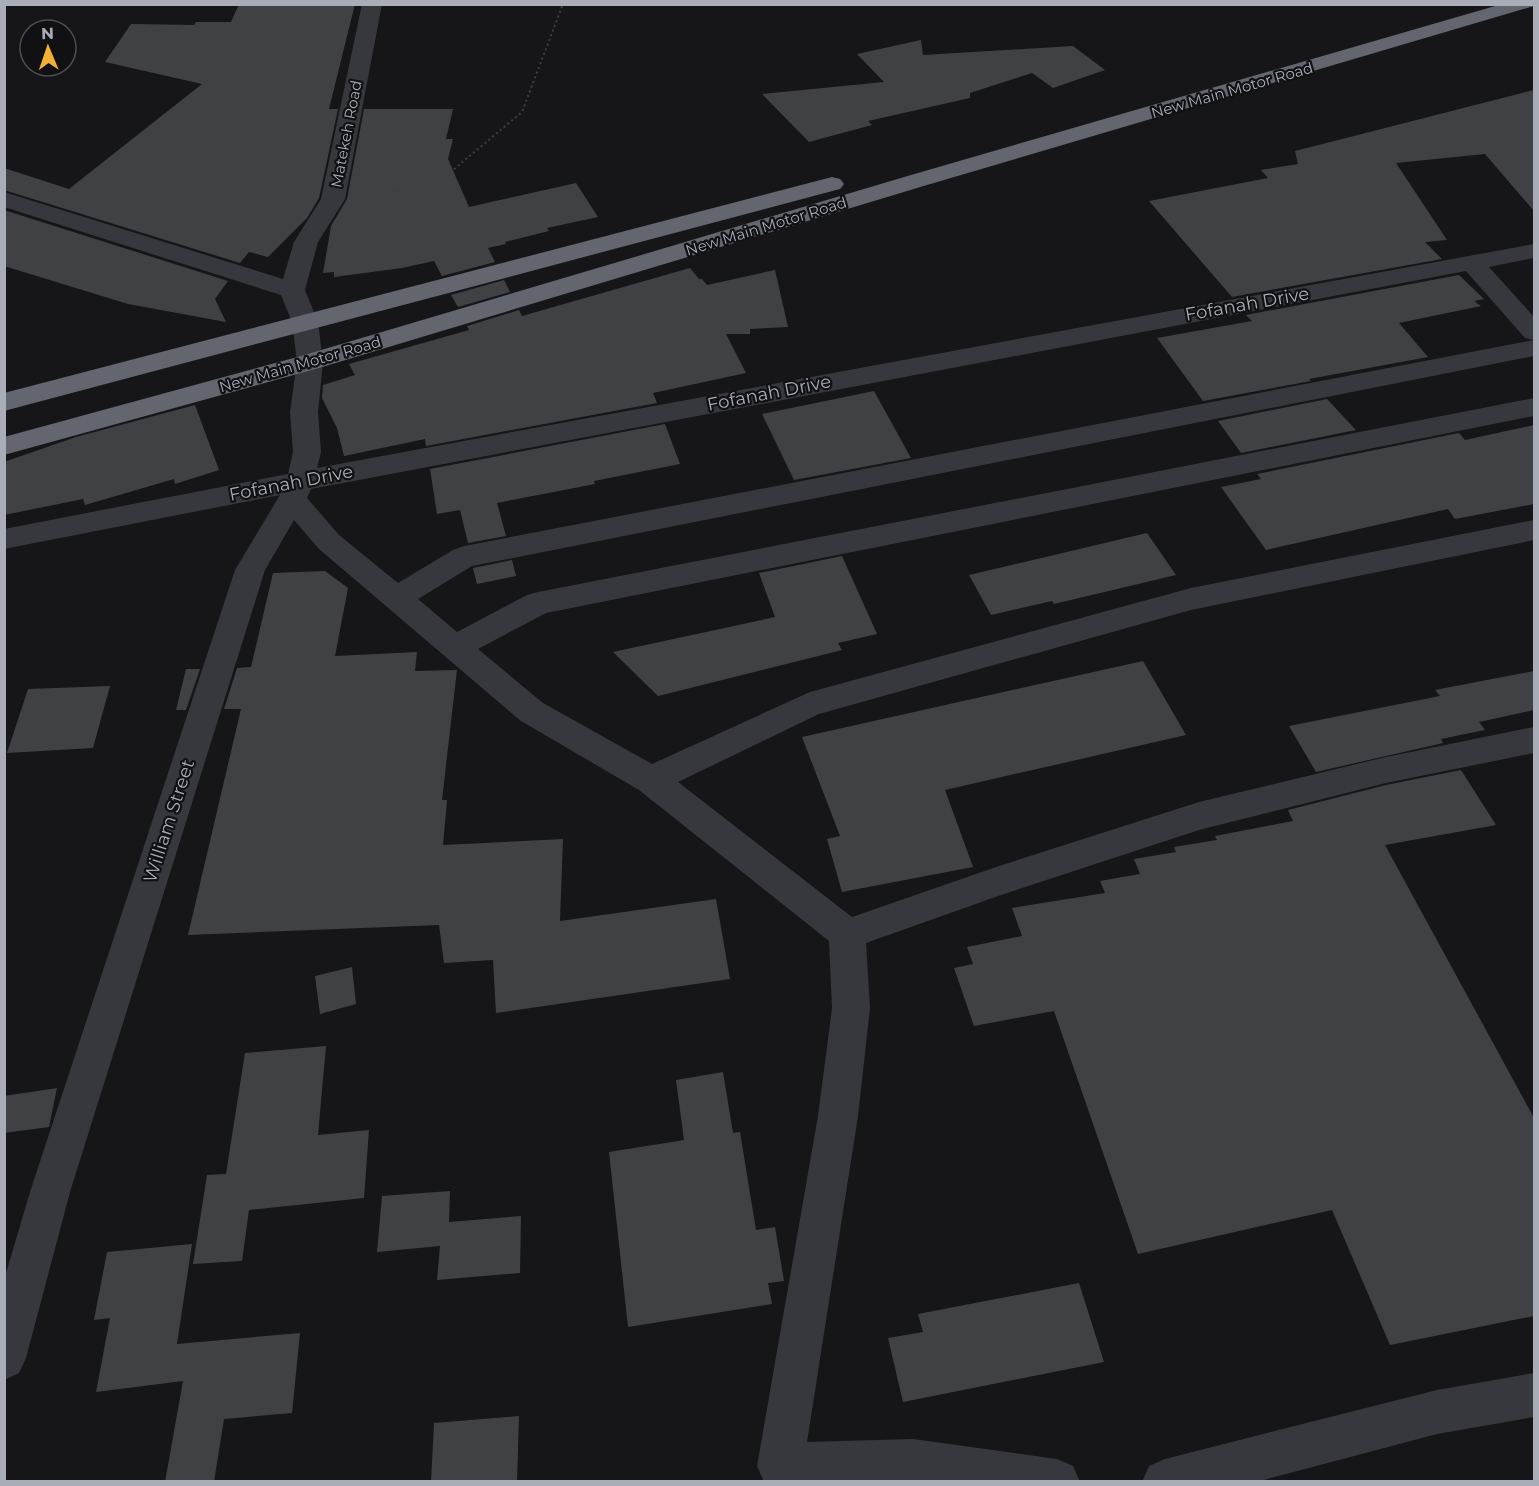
<svg xmlns="http://www.w3.org/2000/svg" width="1539" height="1486" viewBox="0 0 1539 1486" font-family="Montserrat,sans-serif">
	<style>
		.building { fill: #404145 }
		.lines { fill: none; stroke-linecap: round; stroke-linejoin: round }
		.path { stroke: #3d3f44; stroke-width: 2; stroke-dasharray: 2 3; stroke-linecap: butt }
		.minor { fill: #37383d; fill-rule: evenodd }
		.highway { fill: #63666e; fill-rule: evenodd }
		.labels { text-anchor: middle; dominant-baseline: central; stroke-width: 4.5; stroke-linejoin: round; paint-order: stroke }
		.far-street-label { font-size: 15px; fill: #a8adb8; stroke: #111113 }
		.street-label { font-size: 18px; fill: #a8adb8; stroke: #111113 }
	</style>
	<rect width="100%" height="100%" fill="#161618"/>
	<!-- building -->
	<g class="building">
		<path d="M239 4H355L329 109H338L319 198 307 218 268 257 249 252 240 263 4 190V168L69 189 202 84 105 62 131 24 194 25 196 22H231Z"/>
		<path d="M921 40 923 55 1073 46 1105 70 1053 88 1032 73 970 93V98L868 121 872 125 809 142 762 94 884 82 857 54Z"/>
		<path d="M1534 90V211L1485 154 1396 163 1447 240 1425 242 1442 259 1232 297 1149 201 1268 178 1261 170 1298 164 1295 151Z"/>
		<path d="M364 109H453L446 139H453L448 159 469 207 576 183 598 217 547 228 549 231 505 242 506 244 488 248 495 262 442 276 434 261 402 268 334 277V272L323 273 331 226 347 199Z"/>
		<path d="M4 210 228 281 215 299 226 322 128 304 4 266Z"/>
		<path d="M690 268 699 279H702L707 285 775 270 788 327 750 329V334H726L746 373 653 393 657 403 426 446 425 439 344 456 337 428 322 398 323 385 355 375 349 364 469 330 467 326 519 310 522 316Z"/>
		<path d="M1459 275 1484 299 1474 301 1481 306 1399 323 1428 357 1309 379 1311 381 1203 401 1157 338 1252 321 1246 315Z"/>
		<path d="M504 280 510 292 458 307 451 295Z"/>
		<path d="M874 391 911 458 794 480 762 414Z"/>
		<path d="M1327 399 1356 430 1241 453 1218 421Z"/>
		<path d="M195 405 219 470 175 484 174 479 85 505 83 499 4 515V462L76 437Z"/>
		<path d="M665 424 680 464 594 481 595 484 497 503 506 536 468 543 460 510 437 514 430 469Z"/>
		<path d="M1534 425V504L1455 519 1448 509 1266 550 1221 487 1261 479 1257 474 1444 436 1459 433 1465 440Z"/>
		<path d="M1147 533 1176 575 1054 604 1052 601 991 615 969 575Z"/>
		<path d="M842 556 877 634 838 643 842 650 658 696 613 652 775 617 759 573Z"/>
		<path d="M512 560 516 576 477 584 473 568Z"/>
		<path d="M325 571 348 588 335 656 417 652 415 671 457 670 442 800H447L443 845 563 839 560 921 716 899 730 979 496 1013 493 960 444 963 439 925 188 935 241 709H224L237 668 251 667 273 573Z"/>
		<path d="M1143 661 1186 735 945 790 973 867 842 892 827 839 840 836 802 737Z"/>
		<path d="M186 669H200L186 710H176Z"/>
		<path d="M1534 671V710L1479 722 1485 730 1441 739 1443 743 1316 772 1289 726 1440 696 1435 690Z"/>
		<path d="M110 686 93 748 7 753 28 689Z"/>
		<path d="M1461 770 1496 825 1385 845 1534 1118V1316L1390 1345 1332 1210 1138 1254 1054 1011 974 1026 954 968 973 964 967 947 1022 936 1012 908 1105 893 1100 881 1140 874 1134 859 1176 852 1174 847 1217 840 1215 836 1293 821 1288 810 1386 785Z"/>
		<path d="M352 967 356 1004 320 1014 315 976Z"/>
		<path d="M326 1046 318 1135 369 1130 364 1198 249 1210 242 1261 193 1264 207 1175 226 1174 245 1053Z"/>
		<path d="M723 1072 733 1133 740 1132 756 1230 775 1227 784 1281 768 1283 772 1304 628 1327 609 1152 684 1140 676 1080Z"/>
		<path d="M57 1088 49 1127 4 1133V1096Z"/>
		<path d="M450 1191 449 1222 521 1216 520 1273 437 1280 440 1246 377 1252 382 1196Z"/>
		<path d="M192 1244 177 1344 300 1333 292 1413 224 1419 214 1482H165L183 1381 96 1392 110 1318 94 1320 107 1252Z"/>
		<path d="M1079 1283 1104 1362 903 1402 888 1338 923 1332 918 1314Z"/>
		<path d="M519 1416 517 1482H431L434 1423Z"/>
	</g>
	<g class="lines">
		<!-- path -->
		<path class="path" d="M373 194 400 189 453 170 522 112 563 4"/>
		<!-- minor -->
		<g class="minor">
			<path d="M362 4H382L345 199 318 242 305 290 318 322 323 362 318 412 321 452 317 468 1534 244V258L1489 267 1534 317V356L472 566 418 599 457 632 527 595 538 592 1534 398V416L546 613 478 649 543 703 652 764 810 692 1191 588 1534 520V540L1191 610 819 714 678 782 852 917 999 866 1199 802 1386 757 1534 727V753L1386 783 1199 830 1001 895 866 943 870 1008 858 1116 807 1442 913 1439 1057 1459 1073 1466 1080 1482H764L757 1466 818 1116 832 1008 829 941 639 790 521 721 319 549 294 520 265 570 70 1192 26 1358 19 1373 4 1380V1280L30 1192 235 570 280 495 4 549V529L288 474 293 452 290 412 297 362 292 322 281 295 4 207V192L283 279 294 242 321 199ZM1466 271 1525 338 1534 340 464 546 453 550 398 583 339 535 307 498 311 489Z"/>
			<path d="M1534 1373V1417L1437 1434 1256 1482H1142L1149 1466 1165 1459 1437 1390Z"/>
		</g>
		<!-- highway -->
		<g class="highway">
			<path d="M1502 4 1534 6 927 185 319 368 4 455V437L301 356 911 175Z"/>
			<path d="M832 177 840 179 844 184 840 189 4 411V393Z"/>
		</g>
	</g>
	<g class="labels">
		<!-- far-street labels -->
		<g class="far-street-label">
			<text transform="translate(1232 90) rotate(-16)">New Main Motor Road</text>
			<text transform="translate(346 134) rotate(-79)">Matekeh Road</text>
			<text transform="translate(766 226) rotate(-17)">New Main Motor Road</text>
			<text transform="translate(300 364) rotate(-16)">New Main Motor Road</text>
		</g>
		<!-- street labels -->
		<g class="street-label">
			<text transform="translate(1247 304) rotate(-10)">Fofanah Drive</text>
			<text transform="translate(769 393) rotate(-11)">Fofanah Drive</text>
			<text transform="translate(291 483) rotate(-11)">Fofanah Drive</text>
			<text transform="translate(169 821) rotate(-72)">William Street</text>
		</g>
	</g>
	<!-- border -->
	<rect width="1539" height="1486" fill="none" stroke="#a8adb8" stroke-width="12"/>
	<!-- north arrow -->
	<g transform="translate(48 48) rotate(358)"><circle r="28" fill="#111113" stroke="#4d4f55" stroke-width="1.5"/>
	<path d="M0-4.5L10 22L0 15L-10 22Z" fill="#f2b134"/>
	<text y="-9" font-size="16" font-weight="bold" text-anchor="middle" fill="#a8adb8">N</text>
	</g>
</svg>
